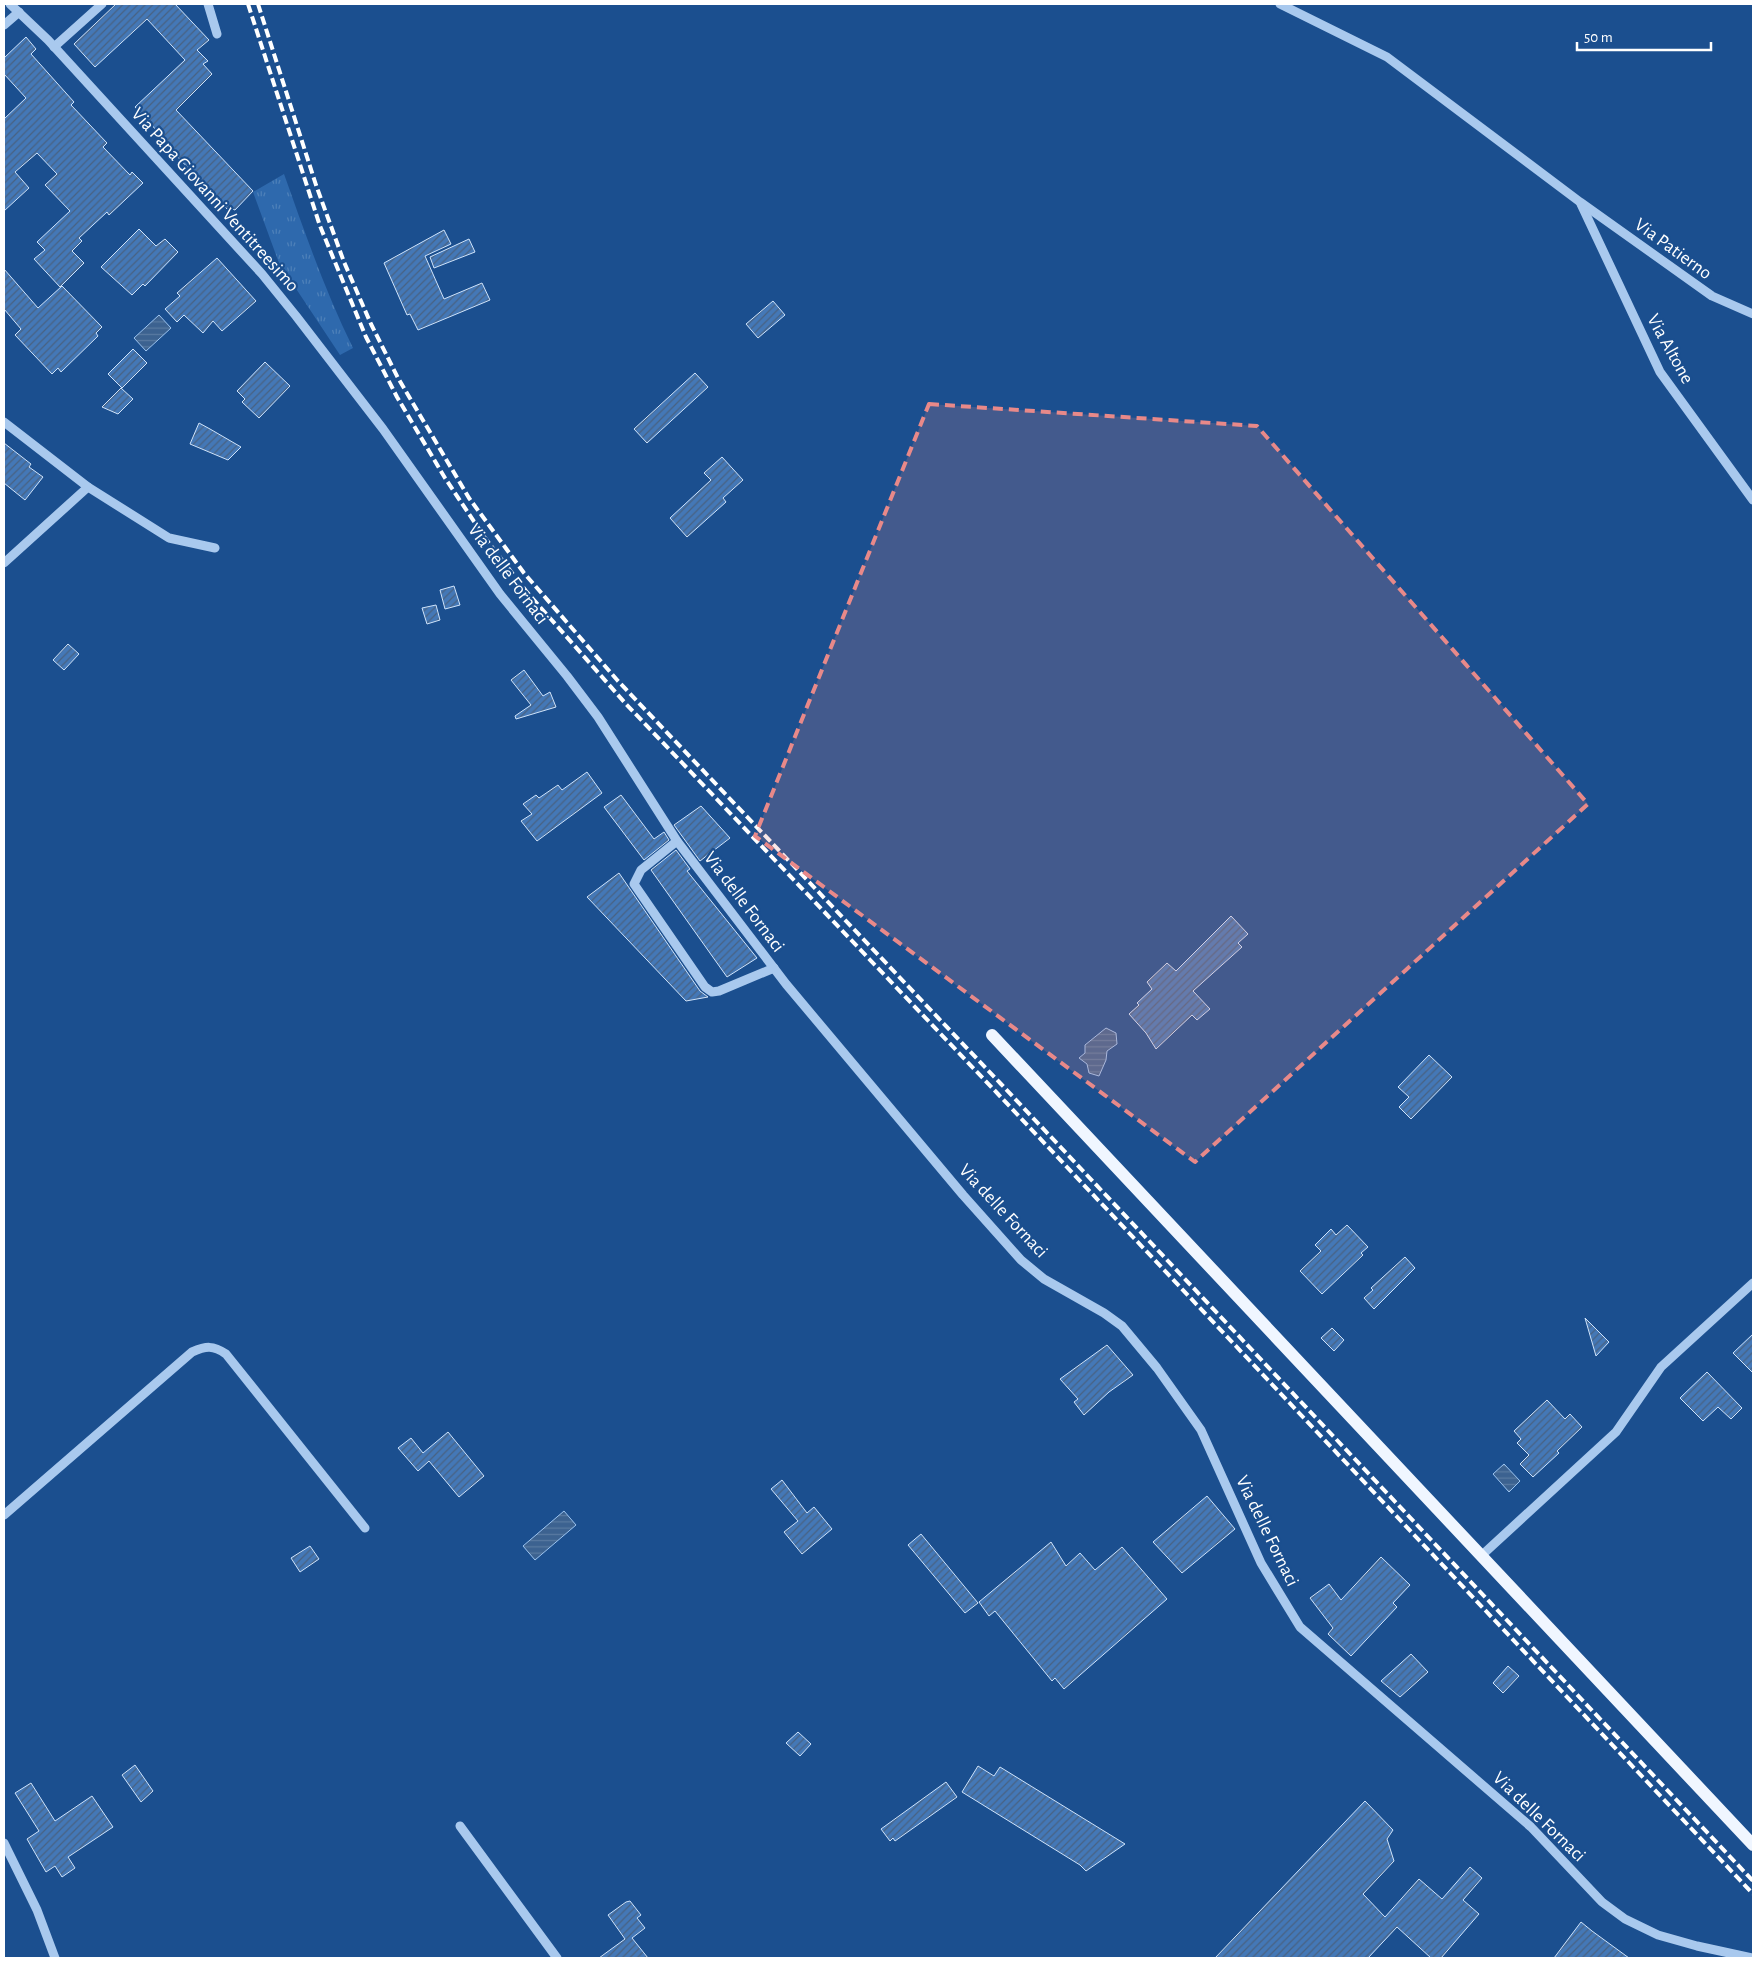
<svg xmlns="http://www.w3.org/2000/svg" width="1757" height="1962" viewBox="0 0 1757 1962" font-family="'Alegreya Sans',sans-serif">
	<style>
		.grass { fill: url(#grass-tufts) }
		.water { fill: url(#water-rules); stroke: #9cc4f0 }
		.building { fill: url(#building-hatch); stroke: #cfe3fa }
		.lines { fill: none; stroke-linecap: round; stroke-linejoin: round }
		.minor { stroke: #a9c9ee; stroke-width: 9 }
		.major { stroke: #f0f6ff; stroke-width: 12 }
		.rail { stroke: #fff; stroke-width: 4; stroke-dasharray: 9 4; stroke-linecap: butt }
		.marked { fill: #e88989; fill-opacity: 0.2; stroke: #e88989; stroke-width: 4; stroke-dasharray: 10 6; stroke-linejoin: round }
		.labels { text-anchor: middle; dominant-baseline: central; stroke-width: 4.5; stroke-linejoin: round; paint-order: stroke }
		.street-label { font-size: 19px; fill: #fff; stroke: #1b4f8f }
	</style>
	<defs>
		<pattern id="grass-tufts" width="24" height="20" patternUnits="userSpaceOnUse" patternTransform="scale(1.25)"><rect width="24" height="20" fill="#2e69ad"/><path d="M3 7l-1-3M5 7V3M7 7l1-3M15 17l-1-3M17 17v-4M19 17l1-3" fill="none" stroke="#4d80b9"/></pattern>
		<pattern id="water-rules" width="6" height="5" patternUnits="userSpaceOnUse" patternTransform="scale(1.25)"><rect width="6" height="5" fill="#3c6290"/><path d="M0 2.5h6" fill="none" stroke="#597aa1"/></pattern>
		<pattern id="building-hatch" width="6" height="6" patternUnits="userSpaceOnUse" patternTransform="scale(1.25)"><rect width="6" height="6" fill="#4478b7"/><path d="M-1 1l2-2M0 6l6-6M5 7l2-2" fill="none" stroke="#486282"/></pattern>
	</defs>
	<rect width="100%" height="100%" fill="#1b4f8f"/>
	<!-- grass -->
	<path class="grass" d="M284 174C305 233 325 291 353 348L340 355 279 263 253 192Z"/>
	<!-- water -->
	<g class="water">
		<path d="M159 315 171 328 146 351 134 338Z"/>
		<path d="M1106 1028 1116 1033 1117 1044 1107 1051 1106 1060 1099 1076 1089 1073 1087 1064 1079 1058 1085 1053V1045Z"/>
		<path d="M1504 1464 1520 1481 1509 1492 1493 1474Z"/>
		<path d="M564 1511 576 1525 535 1560 523 1546Z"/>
	</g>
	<!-- building -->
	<g class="building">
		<path d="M116 4H175L209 40 197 50 208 61 203 64 212 74 176 110 253 191 235 210 229 208 227 209 155 133 158 132 135 107 185 60 147 19 95 67 74 44Z"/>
		<path d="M26 37 36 49 31 54 74 102 71 105 107 143 103 147 130 175 132 172 143 183 109 215 107 212 79 238 82 241 72 251 84 263 60 287 34 259 45 250 37 242 70 211 45 185 57 174 37 153 15 172 29 188 4 211V119L26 98 4 74V58Z"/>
		<path d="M139 229 156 246 165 239 178 252 145 286 143 284 132 295 101 267Z"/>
		<path d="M444 230 451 244 425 256 444 299 482 283 490 300 418 330 410 314 407 315 384 263Z"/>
		<path d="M469 239 475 252 434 268 430 257Z"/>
		<path d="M217 258 256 301 222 331 213 321 203 333 184 315 177 322 165 309 180 296 177 293Z"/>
		<path d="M4 269 38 308 62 286 102 327 96 333 98 336 61 372 58 368 52 374 15 335 21 329 4 309Z"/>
		<path d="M773 301 785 315 758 338 746 324Z"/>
		<path d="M133 349 147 363 122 388 108 374Z"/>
		<path d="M265 362 290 386 259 418 242 402 245 399 237 391Z"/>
		<path d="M695 373 708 387 647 443 634 429Z"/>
		<path d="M121 388 133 399 118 414 102 407Z"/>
		<path d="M199 423 210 429 241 447 228 460 190 444Z"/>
		<path d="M4 443 31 464 29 467 43 477 25 500 4 483Z"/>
		<path d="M722 457 743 480 723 498 726 502 687 537 670 518 711 480 704 473Z"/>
		<path d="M454 586 460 605 445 609 440 590Z"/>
		<path d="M436 605 440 620 427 624 422 608Z"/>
		<path d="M68 644 79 654 64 670 53 660Z"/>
		<path d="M524 670 543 696 550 692 556 707 516 719 515 716 531 705 511 680Z"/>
		<path d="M587 772 602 793 537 841 521 821 532 814 523 804 536 795 539 798 558 785 562 790Z"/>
		<path d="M621 795 654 839 664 832 669 840 644 860 604 807Z"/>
		<path d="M701 806 730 838 700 861 674 825Z"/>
		<path d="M676 850 690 869 687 871 757 958 727 977 651 870Z"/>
		<path d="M619 873 700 991 708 997 686 1001 587 897Z"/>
		<path d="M1231 916 1248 934 1238 943 1242 947 1193 991 1210 1009 1197 1020 1192 1015 1156 1049 1146 1033 1129 1014 1139 1005 1137 1003 1152 989 1147 982 1167 963 1176 971Z"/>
		<path d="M1429 1055 1452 1077 1411 1119 1399 1107 1409 1097 1398 1087Z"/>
		<path d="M1347 1225 1368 1247 1361 1253 1363 1255 1322 1294 1300 1271 1321 1251 1315 1245 1331 1229 1336 1235Z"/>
		<path d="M1405 1257 1415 1268 1374 1309 1364 1298 1373 1290 1371 1288Z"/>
		<path d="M1585 1318 1609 1342 1596 1356Z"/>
		<path d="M1332 1328 1344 1340 1334 1351 1321 1338Z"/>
		<path d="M1753 1334V1373L1733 1353Z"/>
		<path d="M1107 1345 1133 1375 1109 1392 1084 1415 1074 1402 1078 1399 1060 1379Z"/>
		<path d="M1707 1372 1742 1408 1731 1419 1718 1407 1703 1421 1680 1398Z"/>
		<path d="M1547 1400 1565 1419 1570 1414 1582 1427 1557 1451 1559 1453 1533 1477 1520 1464 1529 1455 1517 1443 1521 1439 1514 1431Z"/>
		<path d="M448 1432 484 1476 459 1497 429 1461 418 1471 398 1448 411 1438 423 1453Z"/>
		<path d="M782 1480 807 1513 814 1507 832 1529 802 1554 784 1532 798 1521 771 1489Z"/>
		<path d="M1207 1496 1235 1529 1182 1573 1153 1542Z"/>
		<path d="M921 1534 978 1603 965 1613 908 1545Z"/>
		<path d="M1051 1542 1066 1566 1080 1553 1095 1570 1122 1547 1167 1599 1064 1689 1055 1678 1052 1681 995 1611 989 1616 979 1602Z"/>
		<path d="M310 1546 319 1559 300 1572 291 1558Z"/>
		<path d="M1381 1557 1410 1585 1393 1603 1397 1607 1351 1656 1328 1634 1333 1628 1310 1598 1329 1584 1341 1600Z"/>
		<path d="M1411 1654 1428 1672 1400 1697 1381 1681Z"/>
		<path d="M1508 1666 1519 1676 1503 1693 1493 1683Z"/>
		<path d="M798 1732 811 1744 800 1756 786 1743Z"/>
		<path d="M135 1765 153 1791 141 1802 122 1775Z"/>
		<path d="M978 1766 994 1776 1000 1767 1125 1844 1086 1871 1080 1865 962 1792Z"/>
		<path d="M946 1782 957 1797 895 1841 893 1838 890 1841 881 1829Z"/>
		<path d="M31 1783 55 1821 92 1796 113 1827 68 1857 75 1868 62 1877 55 1866 46 1872 27 1839 39 1831 15 1793Z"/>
		<path d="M1365 1801 1393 1830 1387 1839 1394 1861 1363 1894 1385 1917 1419 1879 1442 1899 1470 1867 1482 1878 1463 1900 1479 1914 1441 1958H1431L1397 1927 1368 1958H1215Z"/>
		<path d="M630 1901 641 1915 637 1918 645 1928 632 1938 648 1958H599L625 1939 608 1915 626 1902Z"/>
		<path d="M1581 1922 1592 1931 1629 1958H1554Z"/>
	</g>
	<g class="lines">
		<!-- minor -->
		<g class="minor">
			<path d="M10 4 48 40 262 274 296 316 383 429 500 594 567 676 598 717 677 841 786 984 963 1195 1021 1260 1044 1279 1104 1313 1122 1326 1157 1368 1201 1430 1261 1563 1300 1627 1531 1827 1602 1902 1625 1919 1658 1935 1697 1946 1752 1958"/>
			<path d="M208 4 217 34"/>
			<path d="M1280 4 1387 57 1580 202 1712 296 1753 314"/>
			<path d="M4 25 19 12"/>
			<path d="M54 47 102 4"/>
			<path d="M1581 204 1660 372 1753 500"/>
			<path d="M4 422 88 487 169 538 215 548"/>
			<path d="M4 563 88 487"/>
			<path d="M677 841 641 870 634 884 705 987 712 992 719 991 774 968"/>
			<path d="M4 1515 192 1352C206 1346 213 1345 226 1354L365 1528"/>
			<path d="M1481 1556 1616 1432 1661 1367 1753 1283"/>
			<path d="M460 1826 557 1958"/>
			<path d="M4 1843 37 1910 55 1958"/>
		</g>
		<!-- major -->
		<path class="major" d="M992 1035 1753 1845"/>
		<!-- rail -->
		<g class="rail">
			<path d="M248 4 320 226 366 337 397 397 445 478 485 538 526 591 626 704 998 1094 1753 1894"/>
			<path d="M258 4 316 185 344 262 371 324 398 378 469 498 524 573 618 681 1001 1084 1753 1881"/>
		</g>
	</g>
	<!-- marked area -->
	<path class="marked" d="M929 404 1257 426 1588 804 1195 1162 755 836Z"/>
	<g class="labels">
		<!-- street labels -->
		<g class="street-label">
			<text transform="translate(215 200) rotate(48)">Via Papa Giovanni Ventitreesimo</text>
			<text transform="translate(1673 249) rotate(36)">Via Patierno</text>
			<text transform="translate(1670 349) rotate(61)">Via Altone</text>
			<text transform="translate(508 574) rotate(53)">Via delle Fornaci</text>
			<text transform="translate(744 902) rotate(53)">Via delle Fornaci</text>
			<text transform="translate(1003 1211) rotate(47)">Via delle Fornaci</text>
			<text transform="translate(1267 1531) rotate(64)">Via delle Fornaci</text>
			<text transform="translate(1539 1817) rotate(44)">Via delle Fornaci</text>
		</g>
	</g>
	<!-- border -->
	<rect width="1757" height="1962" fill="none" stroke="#ffffff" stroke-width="10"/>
	<!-- scale -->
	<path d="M1577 42v8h134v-8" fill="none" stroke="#ffffff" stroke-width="2.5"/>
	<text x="1584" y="42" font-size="15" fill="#ffffff" stroke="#1b4f8f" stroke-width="4" paint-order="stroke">50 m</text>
</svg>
